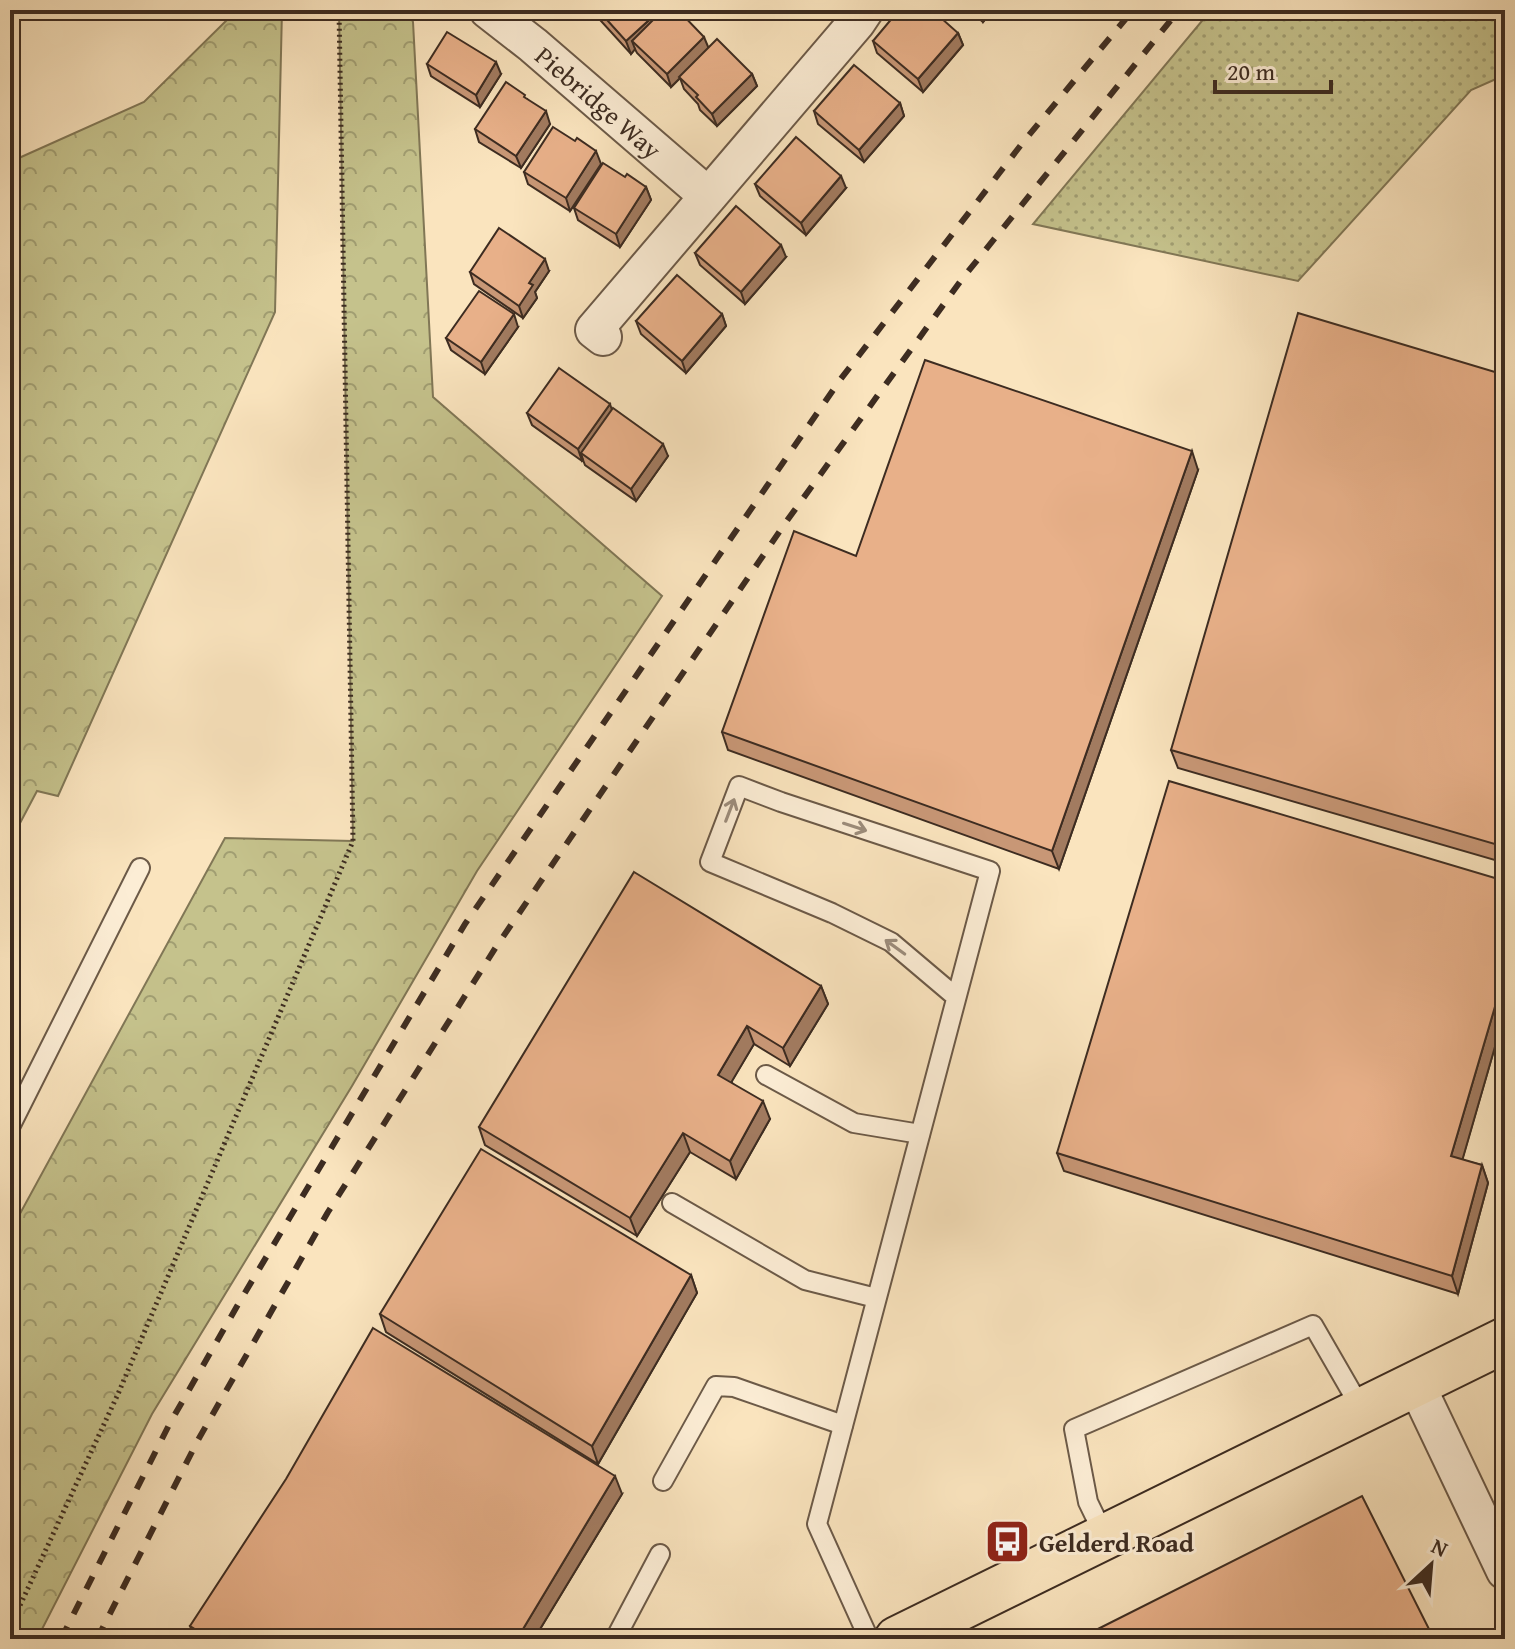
<svg xmlns="http://www.w3.org/2000/svg" width="1515" height="1649" viewBox="0 0 1515 1649" font-family="'Gentium Book Plus',serif">
	<style>
		.grass { fill: url(#grass-dots); stroke: #817756; stroke-width: 2 }
		.forest { fill: url(#forest-crowns); stroke: #817756; stroke-width: 2 }
		.lines { fill: none; stroke-linecap: round; stroke-linejoin: round }
		.lane-casing { stroke: #6c5a48; stroke-width: 22 }
		.street-casing { stroke: #6c5a48; stroke-width: 40 }
		.primary-casing { stroke: #3d2c21; stroke-width: 48 }
		.path { stroke: #3d2c21; stroke-width: 5; stroke-dasharray: 2 4; stroke-linecap: butt }
		.lane { stroke: #fcedd5; stroke-width: 18 }
		.street { stroke: #fcedd5; stroke-width: 36 }
		.primary { stroke: #fae4be; stroke-width: 44 }
		.rail { stroke: #3d2c21; stroke-width: 6; stroke-dasharray: 14 14; stroke-linecap: butt }
		.wall { fill: #c89776; stroke: #3d2c21; stroke-width: 2 }
		.shaded-wall { fill: #a27b60; stroke: #3d2c21; stroke-width: 2 }
		.building { fill: #e8b089; stroke: #3d2c21; stroke-width: 2 }
		.oneway { stroke: #9c8c7b }
		.labels { text-anchor: middle; dominant-baseline: central; stroke-width: 6; stroke-linejoin: round; paint-order: stroke }
		.street-label { font-size: 26px; fill: #3d2c21; stroke: #fcedd5 }
		.poi-label { font-size: 26px; font-weight: bold; fill: #3d2c21; stroke: #fcedd5; text-anchor: start }
	</style>
	<defs>
		<pattern id="grass-dots" width="8" height="8" patternUnits="userSpaceOnUse" patternTransform="scale(2)"><rect width="8" height="8" fill="#c5c28c"/><path d="M2 2h.1M6 6h.1" fill="none" stroke="#a19e72" stroke-width="1.8" stroke-linecap="round"/></pattern>
		<pattern id="forest-crowns" width="20" height="18" patternUnits="userSpaceOnUse" patternTransform="scale(2)"><rect width="20" height="18" fill="#c5c28c"/><path d="M2 6a3 3 0 1 1 6 0M12 15a3 3 0 1 1 6 0" fill="none" stroke="#a19e72"/></pattern>
	</defs>
	<rect width="100%" height="100%" fill="#fae4be"/>
	<filter id="stains"><feTurbulence type="fractalNoise" baseFrequency=".0025" numOctaves="4"/><feColorMatrix values="0 0 0 0 .2 0 0 0 0 .09 0 0 0 0 .02 0 0 0 .5 -.17"/></filter>
	<radialGradient id="worn" r=".72"><stop offset=".6" stop-color="#630" stop-opacity="0"/><stop offset="1" stop-color="#630" stop-opacity=".3"/></radialGradient>
	<!-- grass -->
	<path class="grass" d="M1211 10H1505V75L1471 90 1298 281 1033 224Z"/>
	<!-- forest -->
	<g class="forest">
		<path d="M237 10H282L275 312 58 796 37 791 10 842V162L144 102Z"/>
		<path d="M339 10H408L413 22 433 397 662 596 477 871 352 1086 152 1414 37 1639H10V1232L225 838 353 841Z"/>
	</g>
	<g class="lines">
		<defs>
			<g id="lane">
				<path d="M766 1075 854 1123 920 1134"/>
				<path d="M10 1127 140 868"/>
				<path d="M672 1203 805 1280 876 1298"/>
				<path d="M663 1481 716 1386 734 1387 843 1425"/>
				<path d="M1105 1537 1088 1502 1074 1429 1313 1325 1362 1410"/>
				<path d="M615 1639 660 1554"/>
				<path d="M869 1639 817 1524 990 871 781 802 739 786 710 862 832 913 891 942 956 997"/>
			</g>
			<g id="street">
				<path id="s1" d="M488 10 533 45 708 196"/>
				<path d="M603 337 594 330 857 22 865 10"/>
				<path d="M1416 1384 1505 1571"/>
			</g>
			<path id="primary" d="M897 1639 1505 1340"/>
		</defs>
		<!-- lane casing -->
		<use href="#lane" class="lane-casing"/>
		<!-- street casing -->
		<use href="#street" class="street-casing"/>
		<!-- primary casing -->
		<use href="#primary" class="primary-casing"/>
		<!-- path -->
		<path class="path" d="M10 1627 118 1394 353 841 339 10"/>
		<!-- lane -->
		<use href="#lane" class="lane"/>
		<!-- street -->
		<use href="#street" class="street"/>
		<!-- primary -->
		<use href="#primary" class="primary"/>
		<!-- rail -->
		<g class="rail">
			<path d="M61 1639 170 1423 240 1301 465 924 840 380 1024 141 1133 10"/>
			<path d="M97 1639 198 1440 328 1212 496 947 786 522 962 279 1179 10"/>
		</g>
	</g>
	<!-- wall -->
	<g class="wall">
		<path d="M591 10H678L708 48 752 74 757 86 717 126 700 110 698 104 684 89 680 78 671 87 637 53 635 49 631 54Z"/>
		<path d="M969 10H993L983 22Z"/>
		<path d="M958 33 963 45 923 92 877 53 873 41Z"/>
		<path d="M427 64 501 74 480 107 431 76Z"/>
		<path d="M527 99 550 124 521 168 479 142 475 129Z"/>
		<path d="M900 103 904 116 864 162 818 124 814 111Z"/>
		<path d="M575 141 601 164 570 211 528 184 524 172Z"/>
		<path d="M625 177 646 187 651 200 620 247 578 220 574 208Z"/>
		<path d="M755 184 846 188 806 235 760 196Z"/>
		<path d="M695 253 786 257 745 304 700 265Z"/>
		<path d="M549 271 535 292 537 298 523 318 474 284 470 272Z"/>
		<path d="M722 314 726 326 686 373 641 334 636 321Z"/>
		<path d="M518 327 485 374 451 350 446 338Z"/>
		<path d="M1505 375V863L1178 768 1171 750Z"/>
		<path d="M612 409 668 456 636 501 585 465 583 460 582 461 532 425 527 413Z"/>
		<path d="M1198 470 1059 869 728 750 722 732 856 556Z"/>
		<path d="M1505 881V1012L1462 1160 1482 1165 1488 1183 1458 1294 1064 1171 1057 1153Z"/>
		<path d="M821 986 828 1004 790 1066 754 1044 731 1082 770 1119 736 1179 690 1152 637 1236 485 1145 479 1127Z"/>
		<path d="M691 1275 697 1293 598 1464 386 1332 380 1314Z"/>
		<path d="M622 1494 534 1639H195L190 1626Z"/>
	</g>
	<!-- shaded-wall -->
	<g class="shaded-wall">
		<path d="M660 10H674L632 41 635 49 631 54 626 41Z"/>
		<path d="M978 10H993L983 22Z"/>
		<path d="M958 33 963 45 923 92 918 79Z"/>
		<path d="M704 37 709 49 671 87 667 74Z"/>
		<path d="M496 62 501 74 480 107 476 95Z"/>
		<path d="M752 74 757 86 717 126 712 114Z"/>
		<path d="M900 103 904 116 864 162 859 150Z"/>
		<path d="M546 111 550 124 521 168 516 156Z"/>
		<path d="M596 151 601 164 570 211 566 198Z"/>
		<path d="M841 176 846 188 806 235 801 223Z"/>
		<path d="M646 187 651 200 620 247 616 234Z"/>
		<path d="M781 245 786 257 745 304 741 292Z"/>
		<path d="M545 259 549 271 535 292 537 298 523 318 519 306 529 283Z"/>
		<path d="M514 314 518 327 485 374 481 362Z"/>
		<path d="M722 314 726 326 686 373 682 361Z"/>
		<path d="M610 404 614 416 581 453 583 460 582 461 578 449Z"/>
		<path d="M663 444 668 456 636 501 631 489Z"/>
		<path d="M1192 451 1198 470 1059 869 1052 851Z"/>
		<path d="M821 986 828 1004 790 1066 783 1048Z"/>
		<path d="M1499 993 1505 1012 1458 1175 1451 1156Z"/>
		<path d="M747 1026 754 1044 725 1093 718 1075Z"/>
		<path d="M763 1101 770 1119 736 1179 730 1161Z"/>
		<path d="M683 1133 690 1152 637 1236 630 1218Z"/>
		<path d="M1482 1165 1488 1183 1458 1294 1452 1276Z"/>
		<path d="M691 1275 697 1293 598 1464 592 1446Z"/>
		<path d="M615 1476 622 1494 534 1639H517Z"/>
	</g>
	<!-- building -->
	<g class="building">
		<path d="M598 10H660L626 41Z"/>
		<path d="M663 10H678L704 37 667 74 632 41Z"/>
		<path d="M899 10H932L958 33 918 79 873 41Z"/>
		<path d="M447 32 496 62 476 95 427 64Z"/>
		<path d="M717 39 752 74 712 114 696 97 698 95 679 77Z"/>
		<path d="M854 65 900 103 859 150 814 111Z"/>
		<path d="M506 82 525 95 524 97 546 111 516 156 475 129Z"/>
		<path d="M553 127 575 141 577 138 596 151 566 198 524 172Z"/>
		<path d="M796 137 841 176 801 223 755 184Z"/>
		<path d="M603 163 625 177 627 174 646 187 616 234 574 208Z"/>
		<path d="M736 206 781 245 741 292 695 253Z"/>
		<path d="M499 228 545 259 529 283 533 285 519 306 470 272Z"/>
		<path d="M677 275 722 314 682 361 636 321Z"/>
		<path d="M479 291 514 314 481 362 446 338Z"/>
		<path d="M1298 313 1505 375V847L1171 750Z"/>
		<path d="M925 360 1192 451 1052 851 722 732 794 531 856 556Z"/>
		<path d="M559 368 610 404 578 449 527 413Z"/>
		<path d="M613 408 663 444 631 489 581 453Z"/>
		<path d="M1169 781 1505 881V995L1499 993 1451 1156 1482 1165 1452 1276 1057 1153Z"/>
		<path d="M634 872 821 986 783 1048 747 1026 718 1075 763 1101 730 1161 683 1133 630 1218 479 1127Z"/>
		<path d="M481 1149 691 1275 592 1446 380 1314Z"/>
		<path d="M373 1328 615 1476 517 1639H446L435 1632 431 1639H211L190 1626 286 1479Z"/>
		<path d="M1362 1496 1434 1639H1078Z"/>
	</g>
	<!-- one-way arrows -->
	<defs><path id="oneway-shaft" d="M-6 0H5M1.5-3L5.5 0L1.5 3" fill="none" stroke-width="1.6" stroke-linecap="round" stroke-linejoin="round" transform="scale(2)"/></defs>
	<g class="oneway">
		<use href="#oneway-shaft" transform="translate(730 810) rotate(-69)"/>
		<use href="#oneway-shaft" transform="translate(855 827) rotate(18)"/>
		<use href="#oneway-shaft" transform="translate(895 947) rotate(-144)"/>
	</g>
	<!-- icons -->
	<defs>
		<symbol id="bus-square" viewBox="-11 -11 22 22"><rect x="-9" y="-9" width="18" height="18" rx="4" fill="#8f2418" stroke="#fcedd5"/><path d="M-5-6H5V4H4V6H2V4H-2V6H-4V4H-5ZM-3.5-4V0h7V-4ZM-3.5 1.2v1.5H-2V1.2ZM2 1.2v1.5H3.5V1.2Z" fill="#fff"/></symbol>
	</defs>
	<g fill-rule="evenodd">
		<use href="#bus-square" x="982" y="1516" width="51" height="51"/>
	</g>
	<g class="labels">
		<!-- street labels -->
		<g class="street-label">
			<text stroke="none"><textPath href="#s1" startOffset="144">Piebridge Way</textPath></text>
		</g>
		<!-- poi labels -->
		<g class="poi-label">
			<text x="1039" y="1542">Gelderd Road</text>
		</g>
	</g>
	<!-- margin -->
	<rect width="1515" height="1649" fill="none" stroke="#fae4be" stroke-width="40"/>
	<rect x="12" y="12" width="1491" height="1625" fill="none" stroke="#3d2c21" stroke-width="4"/>
	<rect x="20" y="20" width="1475" height="1609" fill="none" stroke="#3d2c21" stroke-width="2"/>
	<!-- north arrow -->
	<g transform="translate(1431 1565) rotate(26)" stroke="#fcedd5" stroke-width="6" paint-order="stroke">
	<path d="M0-6L14 30L0 20L-14 30Z" fill="#3d2c21"/>
	<text y="-12" font-size="22" font-weight="bold" text-anchor="middle" fill="#3d2c21">N</text>
	</g>
	<!-- scale -->
	<path d="M1215 80v12h116v-12" fill="none" stroke="#3d2c21" stroke-width="4"/>
	<text x="1227" y="80" font-size="24" fill="#3d2c21" stroke="#fcedd5" stroke-width="6" paint-order="stroke">20 m</text>
	<rect width="100%" height="100%" filter="url(#stains)"/>
	<rect width="100%" height="100%" fill="url(#worn)"/>
</svg>
